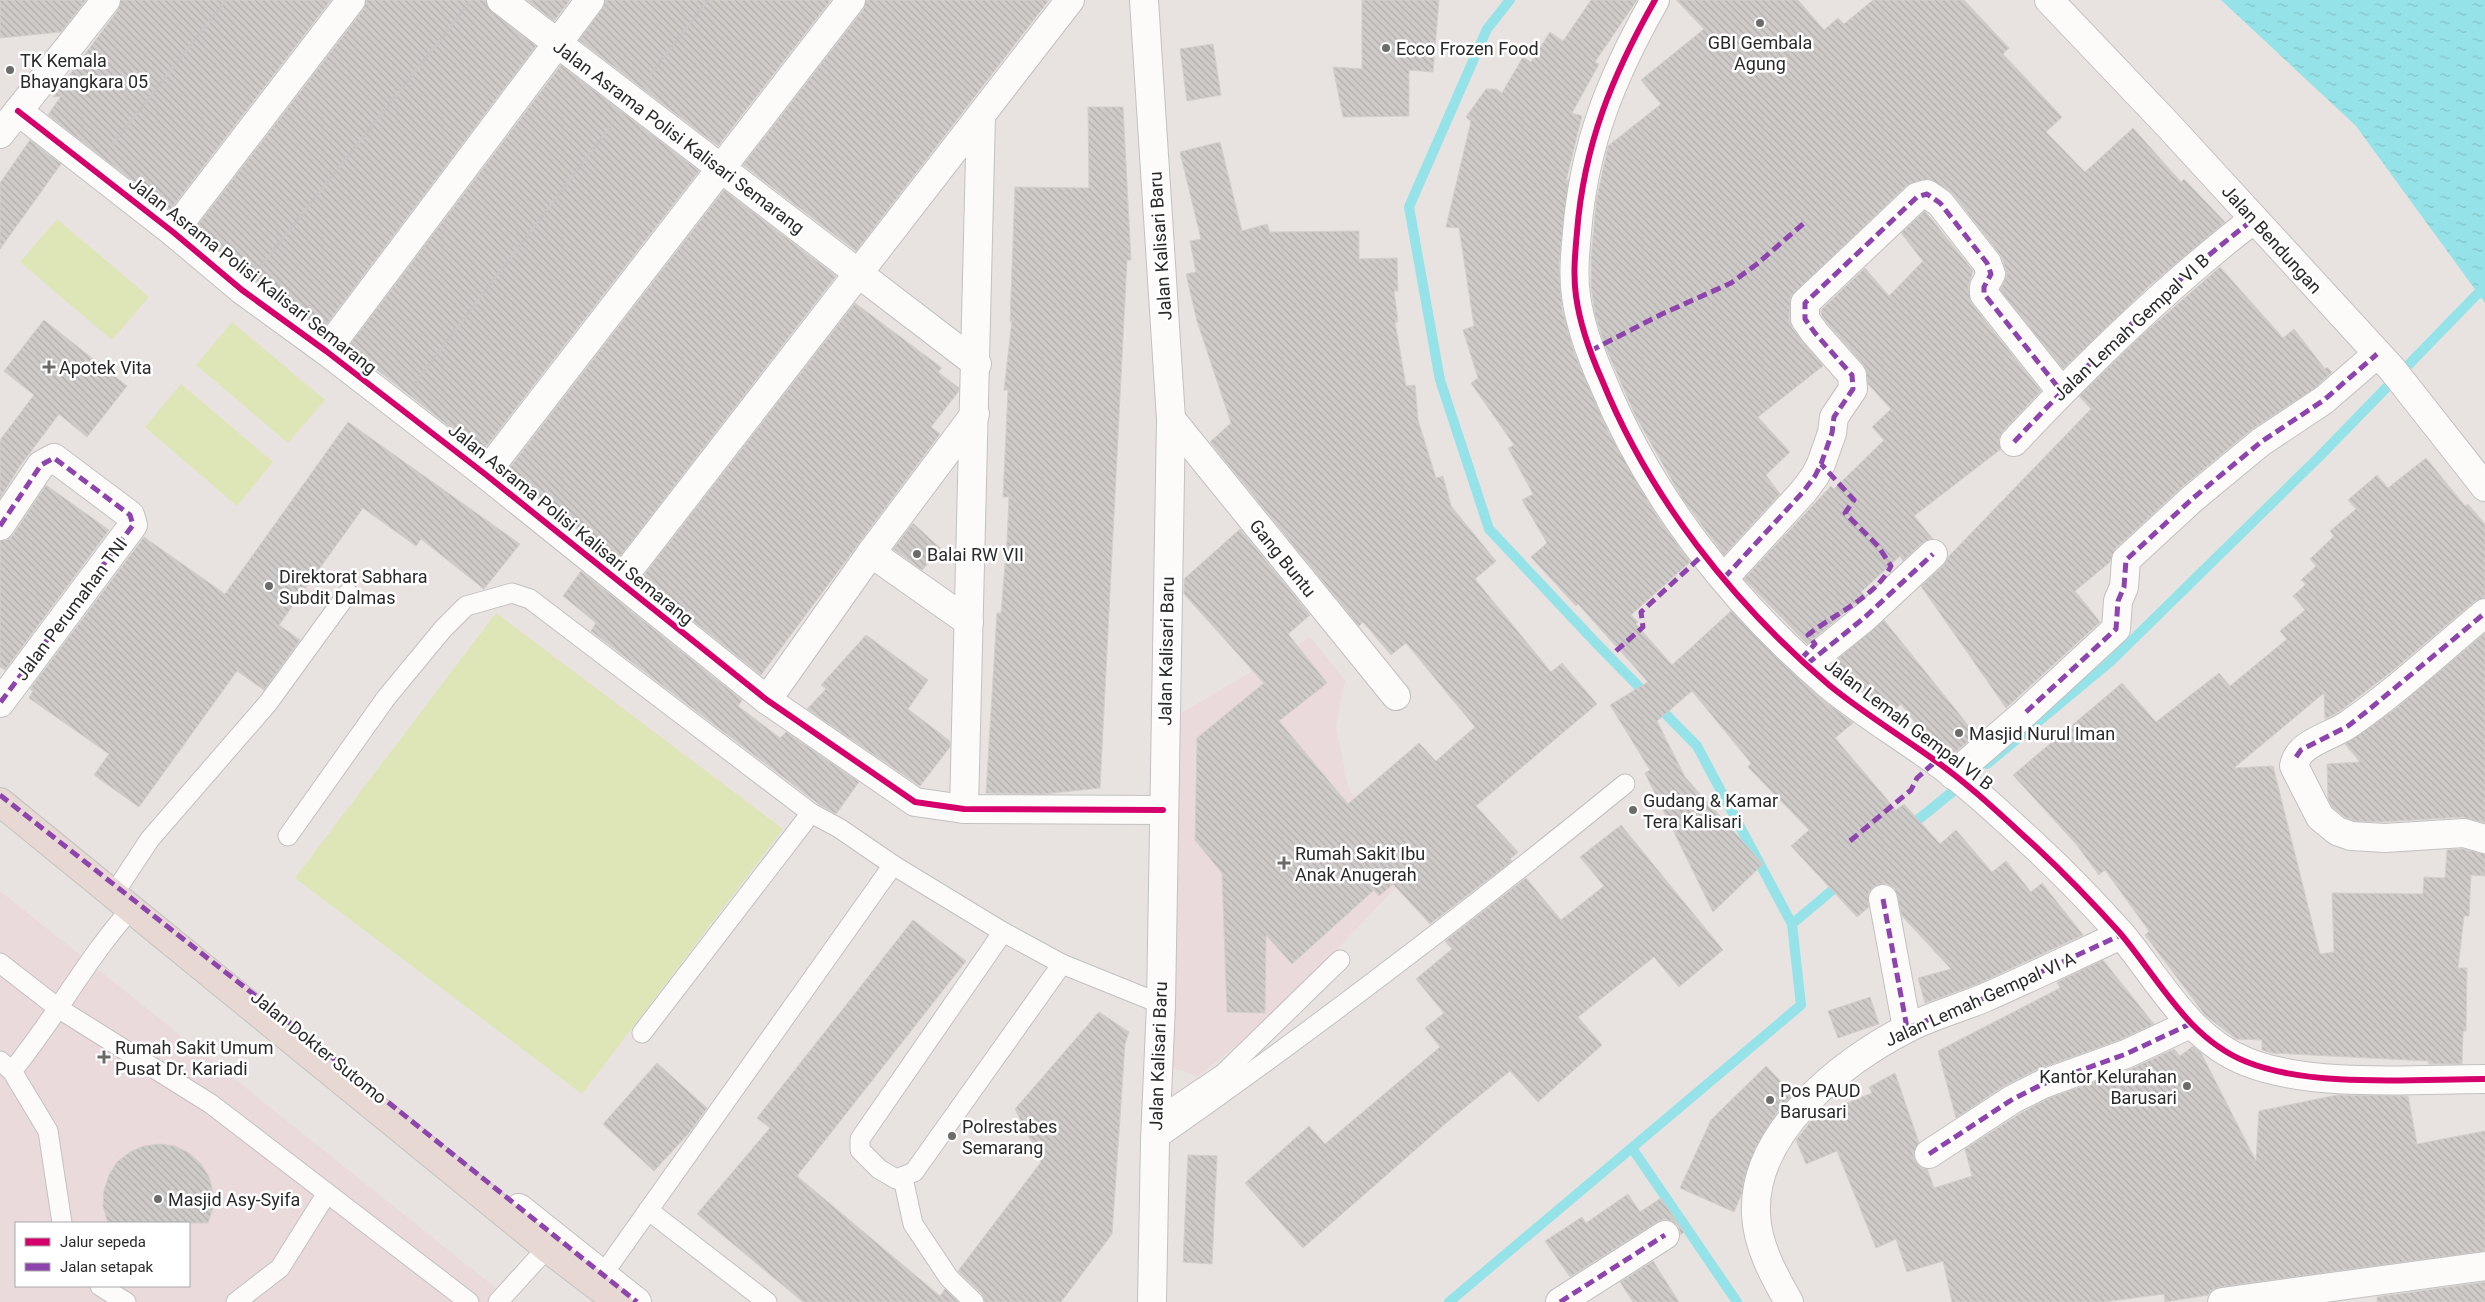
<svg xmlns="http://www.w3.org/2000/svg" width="2485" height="1302" viewBox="0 0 2485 1302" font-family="Roboto,sans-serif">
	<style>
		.medical { fill: #eadadb; fill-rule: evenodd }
		.pitch { fill: #dee6b7 }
		.water { fill: url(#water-ripples) }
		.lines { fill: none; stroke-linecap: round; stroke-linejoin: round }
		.stream { stroke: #95e3e8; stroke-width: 10 }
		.building { fill: url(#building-back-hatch); stroke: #d3cfcc }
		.lane-casing { stroke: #c2c1c1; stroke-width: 21 }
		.street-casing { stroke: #c2c1c1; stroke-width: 30 }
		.secondary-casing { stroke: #c2c1c1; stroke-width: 30 }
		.highway-casing { stroke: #c4c2c1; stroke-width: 30 }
		.path { stroke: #c6c5c5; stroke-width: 3; stroke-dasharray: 4 2.5; stroke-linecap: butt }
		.lane { stroke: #fcfbfa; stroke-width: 19 }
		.street { stroke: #fcfbfa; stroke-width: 28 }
		.secondary { stroke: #fcfbfa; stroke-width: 28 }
		.highway { stroke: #e8d8d3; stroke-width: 28 }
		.quiet { stroke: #8e44ad; stroke-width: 5; stroke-dasharray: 10 5; stroke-linecap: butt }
		.cycleway-casing { stroke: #fff; stroke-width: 9 }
		.cycleway { stroke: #d6006c; stroke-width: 6 }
		.poi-dot { fill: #6c6b6a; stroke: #fff; stroke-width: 2 }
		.labels { text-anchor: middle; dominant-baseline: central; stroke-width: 5; stroke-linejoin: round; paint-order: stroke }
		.poi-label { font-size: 18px; fill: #2a2a2a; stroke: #fff; text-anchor: start }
		.street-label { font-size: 18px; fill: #2a2a2a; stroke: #fff }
	</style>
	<defs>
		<pattern id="water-ripples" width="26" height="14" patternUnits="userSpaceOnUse" patternTransform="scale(1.25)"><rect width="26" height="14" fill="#95e3e8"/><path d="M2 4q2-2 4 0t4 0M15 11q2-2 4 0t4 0" fill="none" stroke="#81c3c7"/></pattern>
		<pattern id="building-back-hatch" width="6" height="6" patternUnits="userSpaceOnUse" patternTransform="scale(1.25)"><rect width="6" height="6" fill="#cfcbc9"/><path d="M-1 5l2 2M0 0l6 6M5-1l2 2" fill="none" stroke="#b2aead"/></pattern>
	</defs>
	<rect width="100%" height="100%" fill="#e8e3e0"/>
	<!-- medical -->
	<g class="medical">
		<path d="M1310 637 1345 680 1336 726 1348 788 1408 875 1271 1018 1198 1076 1170 1067 1163 724Z"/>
		<path d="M0 891 513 1302H0ZM16 1223H189V1286H16Z"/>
	</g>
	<!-- pitch -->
	<g class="pitch">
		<path d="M57 219 149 297 112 340 20 262Z"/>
		<path d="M232 322 325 400 288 443 196 365Z"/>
		<path d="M181 384 273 462 237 506 145 427Z"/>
		<path d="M496 613 783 829 582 1094 295 878Z"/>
	</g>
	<!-- water -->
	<path class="water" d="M2221 0H2485V303L2356 126Z"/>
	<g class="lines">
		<!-- stream -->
		<g class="stream">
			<path d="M1510 0 1487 29 1409 207 1440 380 1489 529 1596 643 1697 746 1792 924"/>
			<path d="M1987 764 2110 662 2319 457 2485 286"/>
			<path d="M1909 827 1962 784"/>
			<path d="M1632 1148 1737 1302"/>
			<path d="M1449 1302 1801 1005 1792 924 1842 882"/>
		</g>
	</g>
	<!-- building -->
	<g class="building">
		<path d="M0 0H86L61 32 0 38Z"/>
		<path d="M121 0H331L170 210 48 115 61 96 53 97 118 10Z"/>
		<path d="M366 0H486L492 12 536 46 323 329 252 278 194 230 363 10Z"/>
		<path d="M527 0H570L554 21Z"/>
		<path d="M605 0H831L718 146 579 40 602 9Z"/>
		<path d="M866 0H1049L856 251 743 165 863 10Z"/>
		<path d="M1362 0H1439L1433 72 1409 70V116L1343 117 1333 67 1362 69Z"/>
		<path d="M1591 0H1637L1595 62 1599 64 1572 113 1582 116 1566 181 1569 179 1559 264 1562 309 1575 355 1608 431 1656 515 1690 562 1631 615 1638 622 1636 624 1672 665 1731 611 1783 664 1819 697 1853 723 1835 738 1896 810 1904 804 1940 844 1956 830 1992 872 2006 861 2031 892 2042 883 2083 935 1978 984 1925 1003 1918 978 1951 969 1902 916 1895 889 1888 884H1880L1873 887 1868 894 1869 907 1857 917 1791 846 1809 830 1748 767 1751 763 1692 691 1657 721 1685 777 1763 864 1713 912 1645 773 1650 770 1610 705 1648 682 1578 604 1576 606 1531 557 1547 543 1522 500 1533 494 1508 448 1514 445 1471 383 1478 378 1463 330 1474 326 1459 228 1446 227 1471 121 1466 117 1486 89H1496L1502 93 1523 57 1531 62 1550 32 1563 41Z"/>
		<path d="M1676 0H1798L1824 30 1838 18 1844 24 1873 0H1964L2009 48 2003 54 2062 117 2046 132 2085 172 2133 128 2181 182 2184 179 2225 222 2149 286 2063 369 2000 290 2007 275 2002 257 1952 193 1930 179 1907 185 1791 296 1789 319 1792 328 1823 366 1758 417 1790 452 1766 475 1780 494 1724 555 1682 498 1636 417 1604 344 1595 314 1591 287V257L1596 202 1608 146 1661 104 1641 80 1704 29Z"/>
		<path d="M1213 44 1221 95 1187 101 1180 49Z"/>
		<path d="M561 65 699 171 482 452 348 347Z"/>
		<path d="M1088 107H1123L1131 260H1127L1100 788 1044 794 986 793 997 613H1001L1007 541 1009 497H1003L1008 390H1004L1012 320 1010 322 1015 187 1089 188Z"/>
		<path d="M30 140 61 164 0 249V183Z"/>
		<path d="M1220 142 1242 231 1267 224 1270 232 1359 231V259L1397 258 1398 291H1394L1398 322H1395L1406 386 1415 385 1418 420 1436 478 1443 476 1451 506 1496 561 1475 579 1551 672 1562 663 1597 704 1476 806 1518 852 1510 859 1512 861 1430 924 1393 884 1379 896 1374 890 1292 964 1266 935 1265 1013 1227 1012 1222 873 1195 840 1197 738 1264 683 1184 594V579L1240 529 1310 615 1288 634 1327 683 1279 721 1348 804 1419 743 1436 761 1475 727 1406 643 1391 655 1363 622 1359 626 1210 442 1231 423 1197 321 1186 274 1196 272 1190 241 1201 239 1180 152Z"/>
		<path d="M724 190 836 276 617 560 507 471Z"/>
		<path d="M1925 211 1973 271 1968 287 1972 304 2041 391 2002 432 1999 439 2001 449 1914 516 1933 539 1922 543 1903 561 1900 556 1861 592 1865 596 1807 644 1744 579 1831 486 1834 489 1884 440 1872 427 1891 409 1868 384 1864 365 1827 323 1821 314V310L1865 268 1889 296 1923 261 1901 233Z"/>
		<path d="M2220 267 2283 338 2294 329 2325 369 2327 367 2332 372 2315 388 2251 430 2182 487 2115 549 2110 562 2075 591 2100 622 2006 708 1921 586 1944 565 1948 557 2091 409 2079 396 2140 337Z"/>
		<path d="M855 303 942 368 938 372 959 388V391L931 427 940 434 761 675 641 579Z"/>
		<path d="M44 320 127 386 87 437 59 414 20 466 0 498V440L34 395 4 371Z"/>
		<path d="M348 422 520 544 484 589 421 539 416 546 363 508 279 625 300 640 264 690 237 671 139 807 94 775 109 754 29 698 33 691 30 689 144 537 225 594Z"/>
		<path d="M2426 458 2465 506 2468 504 2485 524V598L2475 601 2391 672 2340 711 2325 719 2324 693 2234 768 2273 766 2320 954 2334 952 2332 893 2423 894 2424 877 2445 878 2447 850 2462 849 2485 854V876L2471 875 2469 916H2464L2458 968H2467L2466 1031H2463L2462 1064H2429L2428 1061 2272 1053 2262 1050V1040L2236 1039 2205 1015 2145 935 2149 931 2105 870 2099 875 2076 844 2013 775 2122 683 2156 722 2219 673 2230 686 2287 639 2280 631 2305 610 2293 596 2306 584 2301 580 2316 566 2310 559 2334 536 2330 531 2356 509 2348 500 2377 475 2388 488Z"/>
		<path d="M46 485 109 530 5 670 0 667V541L7 540 13 535Z"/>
		<path d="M913 523 941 549 922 570 893 549Z"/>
		<path d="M581 571 742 700 738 706 780 738 786 732 859 782 836 814 820 805 591 631 596 623 563 596Z"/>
		<path d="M1884 620 1976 735 1953 754 1923 733 1901 704 1892 712 1830 665Z"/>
		<path d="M2485 633V823L2463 817 2381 822 2354 821 2345 817 2332 807 2328 799 2327 764 2360 762 2345 744 2394 710Z"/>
		<path d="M866 635 928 680 908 709 950 741V747L920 786 807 709 826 689 821 685Z"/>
		<path d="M1621 825 1723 950 1679 987 1654 957 1578 1017 1602 1045 1538 1102 1510 1071 1446 1123 1303 1248 1245 1183 1309 1126 1325 1144 1440 1047 1425 1028 1444 1013 1416 979 1452 949 1445 941 1526 878 1561 920 1604 886 1580 857Z"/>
		<path d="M913 920 966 961 797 1176 940 1296 945 1289 958 1302H803L697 1214 770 1128 757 1118Z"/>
		<path d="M2103 960 2154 1024 2120 1040 2036 1070 2004 1086 1956 1118 1938 1051 2060 988 2057 982Z"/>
		<path d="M1870 997 1879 1024 1838 1038 1828 1011Z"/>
		<path d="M1099 1012 1129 1032 1125 1044 1112 1234 1061 1302H985L982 1294 958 1271 1041 1162 1015 1109Z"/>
		<path d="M2193 1046 2201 1053 2256 1161 2259 1111 2337 1095 2408 1096 2417 1144 2485 1131V1251L2220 1287 2213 1289 2208 1295 2165 1302 2164 1294 2103 1302H1952L1943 1261 1907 1272 1896 1239 1876 1248 1837 1151 1806 1164 1796 1140 1815 1116 1872 1093 1869 1087 1895 1073 1919 1143 1913 1154 1916 1162 1922 1168 1927 1169 1934 1188 1972 1176 1965 1149 2021 1113 2049 1098 2131 1069 2174 1049 2180 1056Z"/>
		<path d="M657 1063 707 1108 689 1133 654 1171 603 1124Z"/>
		<path d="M1766 1066 1793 1094 1783 1106 1782 1104 1755 1148 1744 1179 1742 1193 1734 1212 1680 1188 1711 1120Z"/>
		<path d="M160 1144 175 1146 189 1153 201 1164 209 1177 213 1192V1208L208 1223H108L103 1206 104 1190 109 1175 117 1162 130 1152 144 1146Z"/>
		<path d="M1188 1155 1217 1156 1212 1264 1183 1262Z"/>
		<path d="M1628 1194 1640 1212 1661 1198 1684 1232 1681 1235 1678 1226 1672 1221 1664 1219 1657 1222 1570 1277 1545 1241 1582 1217 1586 1223Z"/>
		<path d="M1653 1261 1679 1302H1633L1620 1282Z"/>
		<path d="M2485 1282V1302H2377V1297Z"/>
	</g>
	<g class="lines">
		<defs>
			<g id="lane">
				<path d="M288 836 386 698 443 629 466 606 512 593 530 599 811 813 839 828 893 865 1003 932 1062 964 1161 1004"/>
				<path d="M113 895 150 839 268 703 348 593"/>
				<path d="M1003 932 860 1139V1150L879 1169 896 1179 914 1172 1062 964"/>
				<path d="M0 963 58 1008 211 1104 327 1193 280 1268 236 1302"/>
				<path d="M642 1033 811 813"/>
				<path d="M0 1061 12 1071 48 1131 62 1223"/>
				<path d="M12 1071C55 1019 86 959 131 909"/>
				<path d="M1156 1119 1223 1074 1340 960"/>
				<path d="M1155 1141C1316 1028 1472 909 1625 784"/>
				<path d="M903 1178 913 1224 949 1278 974 1302"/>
				<path d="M327 1193 469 1302"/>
				<path d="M648 1210 767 1302"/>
				<path d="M596 1284 893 865"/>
				<path d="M100 1286 126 1302"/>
				<path d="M498 1302 547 1248"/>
			</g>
			<g id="street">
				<path d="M501 0 977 364"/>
				<path d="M1144 0 1171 419 1161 1004 1155 1141 1152 1302"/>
				<path d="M1655 0C1612 76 1584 144 1577 232 1575 254 1573 275 1576 296 1580 325 1590 353 1602 380 1650 498 1732 602 1829 685 1862 712 1898 734 1933 759 1970 785 2003 817 2036 847 2065 874 2093 903 2120 933 2159 979 2188 1039 2247 1062 2312 1088 2415 1079 2485 1079"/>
				<path d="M18 111 173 232 242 290 326 351 485 474 767 700 915 802 964 809 1163 810"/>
				<path d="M0 134 106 0"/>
				<path d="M173 232 351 0"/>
				<path d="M326 351 590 0"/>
				<path d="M1171 419 1396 696"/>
				<path d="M2014 442C2089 362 2167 286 2254 219"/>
				<path d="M485 474 851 0"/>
				<path d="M0 526 41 465 54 458 130 515 133 525 0 703"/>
				<path d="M871 553 969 622"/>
				<path d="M1724 578 1803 492 1815 476 1821 464 1832 433 1834 417 1853 389 1852 375 1815 333 1805 319V303L1917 197 1927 194 1940 203 1987 263 1991 274 1984 287V294L2061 391"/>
				<path d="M620 581 1070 0"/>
				<path d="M2485 613C2440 650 2397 691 2349 724 2331 737 2298 742 2294 766L2320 817 2337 831 2351 836 2385 838 2464 833 2485 839"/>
				<path d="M1807 664 1864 618 1933 554"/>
				<path d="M767 700 871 553 975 414"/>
				<path d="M1953 775 2026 712 2116 629 2118 601 2124 587 2126 560 2192 499 2261 442 2324 400 2377 354"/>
				<path d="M964 809 981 115"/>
				<path d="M1883 899 1907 1028"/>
				<path d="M1929 1154 2013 1099 2043 1084 2126 1054 2190 1024"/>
				<path d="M519 1208 637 1302"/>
				<path d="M1560 1302 1665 1235"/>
				<path d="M1789 1302C1774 1276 1757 1245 1756 1214 1752 1133 1841 1062 1906 1029 1930 1016 1958 1009 1984 998 2030 978 2075 956 2121 935"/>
				<path d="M2222 1302 2485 1266"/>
			</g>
			<path id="secondary" d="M2049 0 2168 125 2392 369 2485 487"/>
			<path id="highway" d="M0 802 547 1248 618 1302"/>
		</defs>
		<!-- lane casing -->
		<use href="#lane" class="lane-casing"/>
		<!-- street casing -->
		<use href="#street" class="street-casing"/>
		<!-- secondary casing -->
		<use href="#secondary" class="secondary-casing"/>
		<!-- highway casing -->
		<use href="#highway" class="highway-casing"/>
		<!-- path -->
		<g class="path">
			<path d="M650 75 708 0"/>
			<path d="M112 145 226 0"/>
			<path d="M261 266 470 2"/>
			<path d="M415 383 613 123"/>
		</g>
		<!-- lane -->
		<use href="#lane" class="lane"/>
		<!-- street -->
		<use href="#street" class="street"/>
		<!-- secondary -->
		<use href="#secondary" class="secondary"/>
		<!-- highway -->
		<use href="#highway" class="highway"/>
		<!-- quiet -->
		<g class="quiet">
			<path d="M1590 351 1662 314 1731 283 1757 264 1804 223"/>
			<path d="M2014 442C2089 362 2167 286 2254 219"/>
			<path d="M0 526 41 465 54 458 130 515 133 525 0 703"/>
			<path d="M1724 578 1803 492 1815 476 1821 464 1832 433 1834 417 1853 389 1852 375 1815 333 1805 319V303L1917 197 1927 194 1940 203 1987 263 1991 274 1984 287V294L2061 391"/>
			<path d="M1616 651 1643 627 1641 612 1704 554"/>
			<path d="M1801 659 1815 644 1808 635C1835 613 1875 598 1891 566L1878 546 1845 513 1854 500 1821 464"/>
			<path d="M1807 664 1864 618 1933 554"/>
			<path d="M2026 712 2116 629 2118 601 2124 587 2126 560 2192 499 2261 442 2324 400 2377 354"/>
			<path d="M2296 757 2301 750 2348 726 2366 712 2485 613"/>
			<path d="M0 795 257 997 637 1302"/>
			<path d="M1850 841 1911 790 1917 778 1936 761"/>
			<path d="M1883 899 1907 1028 1982 999 2121 935"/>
			<path d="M1929 1154 2013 1099 2043 1084 2126 1054 2190 1024"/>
			<path d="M1560 1302 1665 1235"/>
		</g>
		<defs>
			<g id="cycleway">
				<path d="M1655 0C1612 76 1584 144 1577 232 1575 254 1573 275 1576 296 1580 325 1590 353 1602 380 1650 498 1732 602 1829 685 1862 712 1898 734 1933 759 1970 785 2003 817 2036 847 2065 874 2093 903 2120 933 2159 979 2188 1039 2247 1062 2312 1088 2415 1079 2485 1079"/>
				<path d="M18 111 173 232 242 290 326 351 485 474 767 700 915 802 964 809 1163 810"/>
			</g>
		</defs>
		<!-- cycleway casing -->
		<use href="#cycleway" class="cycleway-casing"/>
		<!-- cycleway -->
		<use href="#cycleway" class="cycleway"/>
	</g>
	<!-- markers -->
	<g class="poi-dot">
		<circle cx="1760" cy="23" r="5"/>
		<circle cx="1386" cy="48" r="5"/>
		<circle cx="10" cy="70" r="5"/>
		<path d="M46.5 359.5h5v5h5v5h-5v5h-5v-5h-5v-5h5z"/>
		<circle cx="917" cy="554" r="5"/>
		<circle cx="269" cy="586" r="5"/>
		<circle cx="1959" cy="733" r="5"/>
		<circle cx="1633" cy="810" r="5"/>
		<path d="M1281.5 855.5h5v5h5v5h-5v5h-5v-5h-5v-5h5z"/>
		<path d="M101.5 1049.5h5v5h5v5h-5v5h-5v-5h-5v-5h5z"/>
		<circle cx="2187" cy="1086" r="5"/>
		<circle cx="1770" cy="1100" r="5"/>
		<circle cx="952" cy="1136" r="5"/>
		<circle cx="158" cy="1199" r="5"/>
	</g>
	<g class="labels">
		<!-- poi labels -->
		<g class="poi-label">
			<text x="1760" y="42" text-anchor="middle">GBI Gembala<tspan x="1760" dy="21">Agung</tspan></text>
			<text x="1396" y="48">Ecco Frozen Food</text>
			<text x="20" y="60">TK Kemala<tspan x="20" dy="21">Bhayangkara 05</tspan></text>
			<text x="59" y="367">Apotek Vita</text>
			<text x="927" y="554">Balai RW VII</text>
			<text x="279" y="576">Direktorat Sabhara<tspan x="279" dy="21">Subdit Dalmas</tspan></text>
			<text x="1969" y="733">Masjid Nurul Iman</text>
			<text x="1643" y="800">Gudang &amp; Kamar<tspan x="1643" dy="21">Tera Kalisari</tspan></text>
			<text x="1295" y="853">Rumah Sakit Ibu<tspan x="1295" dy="21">Anak Anugerah</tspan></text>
			<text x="115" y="1047">Rumah Sakit Umum<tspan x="115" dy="21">Pusat Dr. Kariadi</tspan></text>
			<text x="2177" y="1076" text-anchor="end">Kantor Kelurahan<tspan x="2177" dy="21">Barusari</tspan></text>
			<text x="1780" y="1090">Pos PAUD<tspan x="1780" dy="21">Barusari</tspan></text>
			<text x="962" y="1126">Polrestabes<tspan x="962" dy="21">Semarang</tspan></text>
			<text x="168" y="1199">Masjid Asy-Syifa</text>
		</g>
		<!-- street labels -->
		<g class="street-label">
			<text transform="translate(679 137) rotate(37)">Jalan Asrama Polisi Kalisari Semarang</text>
			<text transform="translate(2272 239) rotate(48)">Jalan Bendungan</text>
			<text transform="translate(1160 246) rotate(-94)">Jalan Kalisari Baru</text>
			<text transform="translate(253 275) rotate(38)">Jalan Asrama Polisi Kalisari Semarang</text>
			<text transform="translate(2131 327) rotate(-43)">Jalan Lemah Gempal VI B</text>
			<text transform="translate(571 524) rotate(39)">Jalan Asrama Polisi Kalisari Semarang</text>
			<text transform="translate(1283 558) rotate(51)">Gang Buntu</text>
			<text transform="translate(71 609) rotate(-53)">Jalan Perumahan TNI</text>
			<text transform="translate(1166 651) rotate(-89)">Jalan Kalisari Baru</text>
			<text transform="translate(1909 724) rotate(37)">Jalan Lemah Gempal VI B</text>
			<text transform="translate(1980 999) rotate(-24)">Jalan Lemah Gempal VI A</text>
			<text transform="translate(319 1047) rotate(39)">Jalan Dokter Sutomo</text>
			<text transform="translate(1158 1056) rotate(-88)">Jalan Kalisari Baru</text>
		</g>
	</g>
	<!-- legend -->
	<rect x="15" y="1222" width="175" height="65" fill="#ffffff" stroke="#aaaaaa"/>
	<rect x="25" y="1238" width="25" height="8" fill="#d6006c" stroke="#aaaaaa"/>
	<text x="60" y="1247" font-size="15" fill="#2a2a2a">Jalur sepeda</text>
	<rect x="25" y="1263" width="25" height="8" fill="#8e44ad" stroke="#aaaaaa"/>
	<text x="60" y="1272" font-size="15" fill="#2a2a2a">Jalan setapak</text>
</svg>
